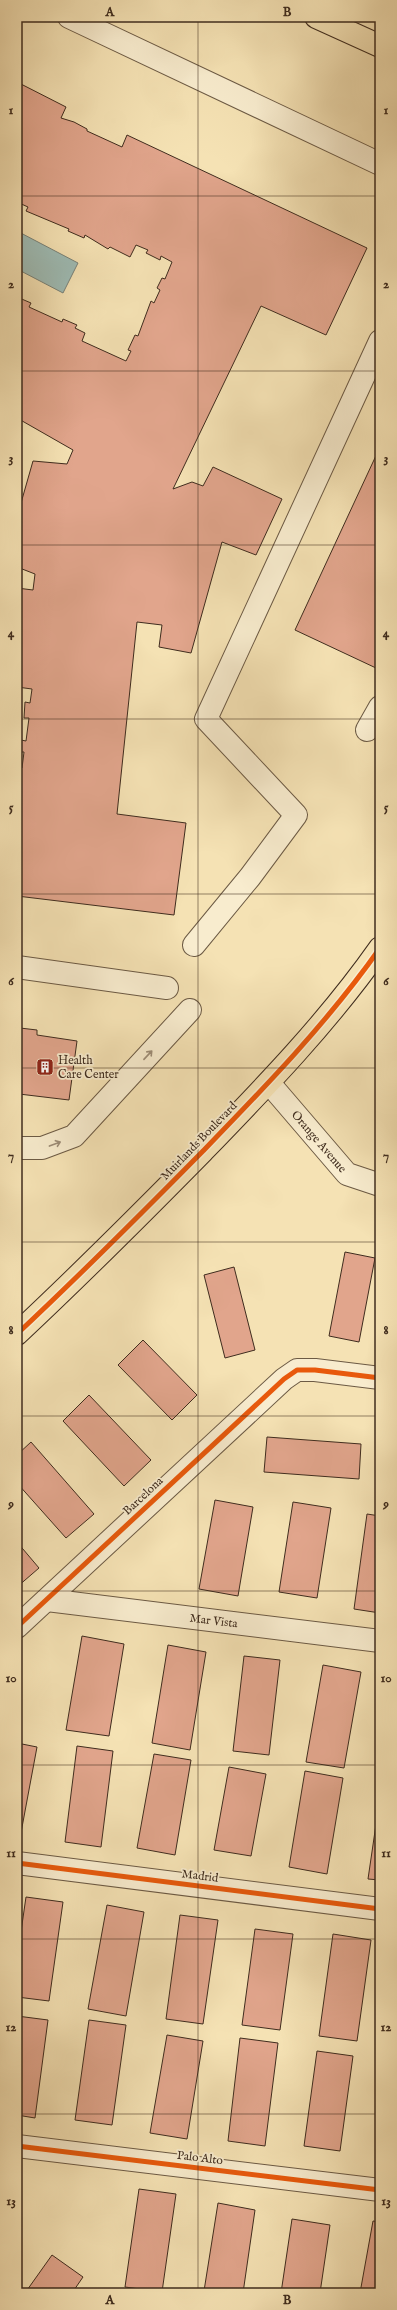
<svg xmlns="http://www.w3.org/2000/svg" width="397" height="2310" viewBox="0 0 397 2310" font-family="'IM FELL English',serif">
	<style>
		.water { fill: #9ebcb5; stroke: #788279 }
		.building { fill: #e1a58c; stroke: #3f2c1e }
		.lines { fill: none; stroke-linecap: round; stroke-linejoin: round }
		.minor-casing { stroke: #6c5a44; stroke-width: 24 }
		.major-casing { stroke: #3f2c1e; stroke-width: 24 }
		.minor { stroke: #f8ecce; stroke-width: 22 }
		.major { stroke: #f5e2b4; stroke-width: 22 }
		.cycleway-casing { stroke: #f8ecce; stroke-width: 8 }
		.cycleway { stroke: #e8590c; stroke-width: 5 }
		.oneway { stroke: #9c8c76 }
		.grid { fill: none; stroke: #3f2c1e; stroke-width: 1; stroke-opacity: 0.55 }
		.labels { text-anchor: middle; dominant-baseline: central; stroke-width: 3.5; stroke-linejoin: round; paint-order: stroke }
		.poi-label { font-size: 12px; fill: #3f2c1e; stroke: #f8ecce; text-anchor: start }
		.street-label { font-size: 12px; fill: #3f2c1e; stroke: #f8ecce }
		.neatline { fill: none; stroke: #3f2c1e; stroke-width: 1.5 }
		.grid-label { font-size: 13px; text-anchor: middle; font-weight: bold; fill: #3f2c1e }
	</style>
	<rect width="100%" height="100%" fill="#f5e2b4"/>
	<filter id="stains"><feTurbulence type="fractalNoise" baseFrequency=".005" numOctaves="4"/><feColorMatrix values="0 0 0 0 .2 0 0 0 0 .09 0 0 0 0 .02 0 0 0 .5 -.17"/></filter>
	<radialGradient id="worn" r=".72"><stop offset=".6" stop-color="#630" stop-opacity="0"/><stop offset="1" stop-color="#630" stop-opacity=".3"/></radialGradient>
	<!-- water -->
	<path class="water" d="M17 231 78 263 63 293 17 269Z"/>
	<!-- building -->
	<g class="building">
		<path d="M17 82 66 107 61 118 74 122 87 129V131L122 147 127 135 367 248 326 335 261 306 173 489 192 482 203 486 213 467 282 499 256 555 222 542 191 653 159 647 162 625 137 622 117 814 186 823 174 915 17 896V798L20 782 17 781V772L18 767 22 768 24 752H19L21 740 26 741 29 718H24L25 702 30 703 32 689 17 687V588L33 590 35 574 17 567V517L33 461 67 464 73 450 17 418V297L31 303 29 307 62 322 63 319 77 325 75 328 85 333 82 341 126 361 131 351 128 350 135 335 138 336 151 301 154 303 160 290 157 288 162 278 165 279 172 262 161 256 160 260 146 253 148 250 136 245 130 257 110 247 108 249 85 235 84 238 68 231 69 229 26 211 28 207 17 202Z"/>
		<path d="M380 447V658L376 668 295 630Z"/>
		<path d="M20 1028 37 1030V1035L77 1041 69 1100 19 1094 17 1111V1033H20Z"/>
		<path d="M345 1252 375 1258 359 1342 329 1336Z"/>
		<path d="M234 1267 255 1350 225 1358 204 1275Z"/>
		<path d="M143 1340 197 1395 172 1420 118 1365Z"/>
		<path d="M89 1395 151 1460 124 1486 63 1421Z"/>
		<path d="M267 1437 361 1444 359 1479 264 1472Z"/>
		<path d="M31 1442 94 1514 66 1538 17 1483V1455Z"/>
		<path d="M215 1500 253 1507 238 1596 199 1589Z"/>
		<path d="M293 1502 331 1508 317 1598 279 1592Z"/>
		<path d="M367 1514 380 1516V1613L354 1609Z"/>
		<path d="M17 1542 39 1568 17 1587Z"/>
		<path d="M82 1636 124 1644 109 1736 66 1730Z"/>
		<path d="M168 1645 206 1652 190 1750 152 1743Z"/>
		<path d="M244 1656 280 1660 269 1755 233 1751Z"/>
		<path d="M323 1665 361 1672 344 1768 306 1762Z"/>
		<path d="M17 1743 37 1747 20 1838 17 1837Z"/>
		<path d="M77 1746 113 1751 101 1847 65 1842Z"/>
		<path d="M154 1754 191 1760 175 1855 137 1848Z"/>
		<path d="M229 1767 266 1774 251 1856 214 1850Z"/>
		<path d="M305 1771 343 1778 327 1874 289 1867Z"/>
		<path d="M380 1797V1880L368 1879Z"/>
		<path d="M26 1897 63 1902 49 2001 17 1997V1959Z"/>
		<path d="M107 1905 144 1912 126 2016 88 2009Z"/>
		<path d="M180 1915 218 1920 203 2024 166 2019Z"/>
		<path d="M255 1929 293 1934 280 2030 242 2025Z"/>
		<path d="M333 1934 371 1940 357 2041 319 2036Z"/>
		<path d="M17 2016 48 2020 35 2118 17 2115Z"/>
		<path d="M89 2020 126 2025 112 2125 75 2120Z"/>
		<path d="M167 2035 203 2041 187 2139 150 2133Z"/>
		<path d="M240 2038 278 2043 265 2146 228 2141Z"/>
		<path d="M317 2051 353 2056 340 2151 304 2146Z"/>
		<path d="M139 2189 176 2194 162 2292 125 2287Z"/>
		<path d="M218 2203 255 2210 243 2293 204 2291Z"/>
		<path d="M292 2219 330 2225 320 2293H281Z"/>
		<path d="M373 2221 380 2222V2293H360Z"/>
		<path d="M52 2255 83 2277 72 2293H25Z"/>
	</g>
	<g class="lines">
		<defs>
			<g id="minor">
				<path d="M69 17 380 164"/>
				<path d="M367 730 380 707"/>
				<path d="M194 945 250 877 296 815 206 719 380 341"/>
				<path d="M17 967 167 988"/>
				<path id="s1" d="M269 1083 347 1174 380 1185"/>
				<path d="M17 1148H42L74 1136 190 1010"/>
				<path id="s2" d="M47 1600 380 1641"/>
				<path d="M17 1627 284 1379 297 1370H315L380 1378"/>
				<path d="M17 1863 380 1909"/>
				<path d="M17 2146 380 2190"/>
			</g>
			<g id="major">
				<path d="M316 17 380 46"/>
				<path d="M17 1334C81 1274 142 1213 203 1151 265 1087 328 1022 380 948"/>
			</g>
		</defs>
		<!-- minor casing -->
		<use href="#minor" class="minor-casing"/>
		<!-- major casing -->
		<use href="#major" class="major-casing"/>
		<!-- minor -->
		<use href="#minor" class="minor"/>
		<!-- major -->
		<use href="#major" class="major"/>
		<defs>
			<g id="cycleway">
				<path d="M17 1334C81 1274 142 1213 203 1151 265 1087 328 1022 380 948"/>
				<path d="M17 1627 284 1379 297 1370H315L380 1378"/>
				<path d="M17 1863 380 1909"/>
				<path d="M17 2146 380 2190"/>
			</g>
		</defs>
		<!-- cycleway casing -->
		<use href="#cycleway" class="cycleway-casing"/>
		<!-- cycleway -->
		<use href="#cycleway" class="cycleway"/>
	</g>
	<!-- one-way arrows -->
	<defs><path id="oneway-shaft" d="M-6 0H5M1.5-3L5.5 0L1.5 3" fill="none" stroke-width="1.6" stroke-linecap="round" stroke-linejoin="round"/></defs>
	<g class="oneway">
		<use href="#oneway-shaft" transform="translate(148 1055) rotate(-47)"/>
		<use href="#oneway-shaft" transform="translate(55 1144) rotate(-20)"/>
	</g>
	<!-- grid -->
	<path class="grid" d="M198 17V2293M17 196H380M17 371H380M17 545H380M17 719H380M17 894H380M17 1068H380M17 1242H380M17 1416H380M17 1591H380M17 1765H380M17 1939H380M17 2114H380"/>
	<!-- icons -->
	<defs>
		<symbol id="building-square" viewBox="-11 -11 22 22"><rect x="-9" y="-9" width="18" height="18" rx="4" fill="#8f2418" stroke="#f8ecce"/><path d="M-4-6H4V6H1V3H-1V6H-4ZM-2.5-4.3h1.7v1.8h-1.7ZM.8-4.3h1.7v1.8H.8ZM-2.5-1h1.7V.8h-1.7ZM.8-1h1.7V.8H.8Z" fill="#fff"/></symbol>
	</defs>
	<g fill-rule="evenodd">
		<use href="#building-square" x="35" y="1057" width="20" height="20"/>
	</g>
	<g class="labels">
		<!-- poi labels -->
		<g class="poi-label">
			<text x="58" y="1060">Health<tspan x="58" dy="14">Care Center</tspan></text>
		</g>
		<!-- street labels -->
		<g class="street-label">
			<text transform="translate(199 1141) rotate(-46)">Muirlands Boulevard</text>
			<text stroke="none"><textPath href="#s1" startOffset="77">Orange Avenue</textPath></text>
			<text transform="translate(143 1496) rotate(-43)">Barcelona</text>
			<text stroke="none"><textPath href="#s2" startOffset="168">Mar Vista</textPath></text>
			<text transform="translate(200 1876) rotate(7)">Madrid</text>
			<text transform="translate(200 2158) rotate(7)">Palo Alto</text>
		</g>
	</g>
	<!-- margin -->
	<rect width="397" height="2310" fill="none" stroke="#f5e2b4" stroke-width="44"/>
	<rect x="22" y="22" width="353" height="2266" class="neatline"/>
	<g class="grid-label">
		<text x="110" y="16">A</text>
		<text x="287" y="16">B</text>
		<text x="11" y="114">1</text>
		<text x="386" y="114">1</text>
		<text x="11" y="288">2</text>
		<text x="386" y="288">2</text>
		<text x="11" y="462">3</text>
		<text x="386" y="462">3</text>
		<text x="11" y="637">4</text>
		<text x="386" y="637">4</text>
		<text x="11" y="811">5</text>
		<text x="386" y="811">5</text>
		<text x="11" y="985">6</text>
		<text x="386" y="985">6</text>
		<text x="11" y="1160">7</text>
		<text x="386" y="1160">7</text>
		<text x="11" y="1334">8</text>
		<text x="386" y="1334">8</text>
		<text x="11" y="1508">9</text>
		<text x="386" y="1508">9</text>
		<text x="11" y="1682">10</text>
		<text x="386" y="1682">10</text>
		<text x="11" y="1857">11</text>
		<text x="386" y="1857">11</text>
		<text x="11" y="2031">12</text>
		<text x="386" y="2031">12</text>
		<text x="11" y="2205">13</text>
		<text x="386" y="2205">13</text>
		<text x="110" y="2304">A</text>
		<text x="287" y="2304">B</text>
	</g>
	<rect width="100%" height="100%" filter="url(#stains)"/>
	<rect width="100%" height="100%" fill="url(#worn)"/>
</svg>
